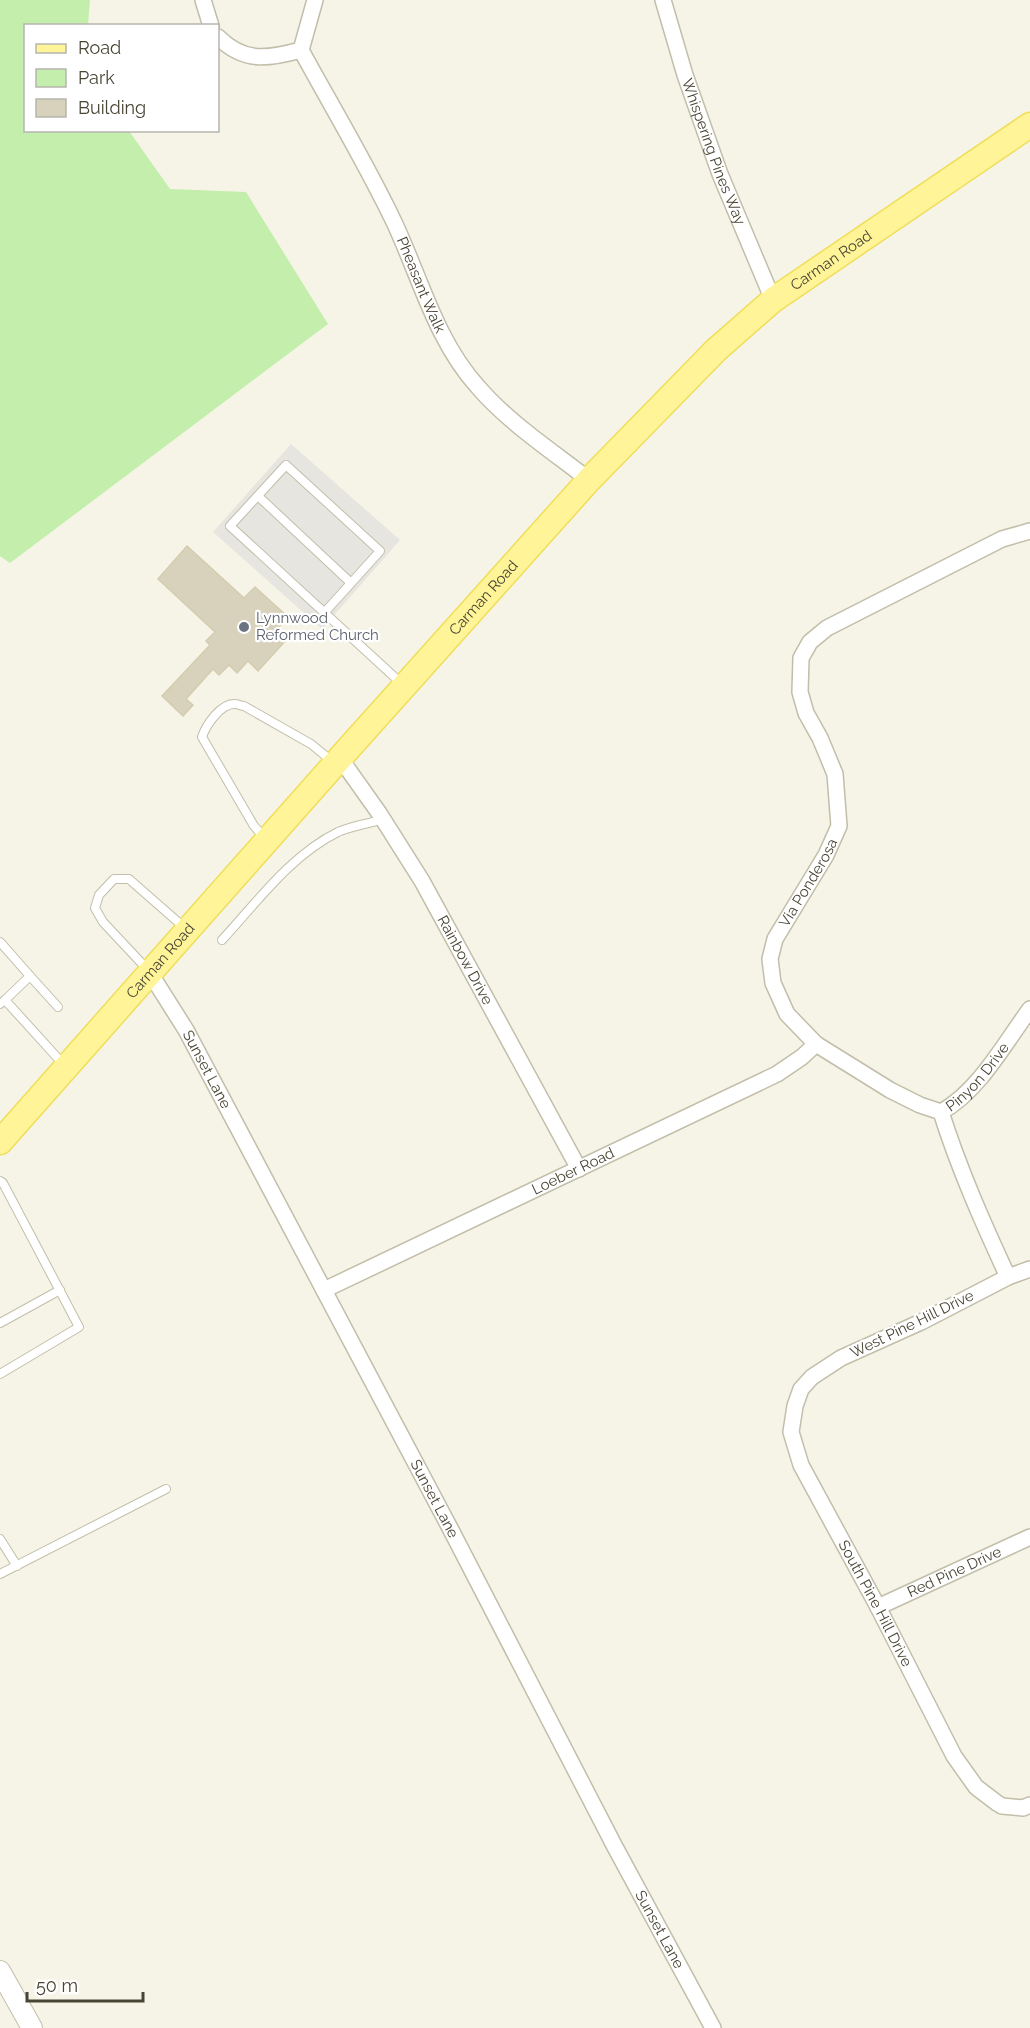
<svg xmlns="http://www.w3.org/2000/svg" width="1030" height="2028" viewBox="0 0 1030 2028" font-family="Raleway,sans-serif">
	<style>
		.green { fill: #c4eeac }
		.parking { fill: #e6e5e0 }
		.building { fill: #d8d2bc; stroke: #d4ccae; stroke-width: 1.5 }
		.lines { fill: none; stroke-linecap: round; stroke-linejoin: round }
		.service-casing { stroke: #c2bea9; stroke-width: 10 }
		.minor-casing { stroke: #c2bea9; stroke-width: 18 }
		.tertiary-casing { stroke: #c2bea9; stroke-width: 22 }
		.primary-casing { stroke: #f0de5b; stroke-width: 27 }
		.service { stroke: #fff; stroke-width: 8 }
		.minor { stroke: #fff; stroke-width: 15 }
		.tertiary { stroke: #fff; stroke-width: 20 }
		.primary { stroke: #fff497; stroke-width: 24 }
		.worship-dot { fill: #6b7280; stroke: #fff; stroke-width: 2 }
		.labels { text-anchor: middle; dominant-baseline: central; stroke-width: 4.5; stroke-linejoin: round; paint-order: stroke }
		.street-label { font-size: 15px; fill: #494535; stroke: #fff }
		.worship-label { font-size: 15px; fill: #5b616d; stroke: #fff; text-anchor: start }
	</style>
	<rect width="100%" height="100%" fill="#f5f4e7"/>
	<!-- green -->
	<path class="green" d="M0 0H90L88 25 26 26V130L129 131 170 189 246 192 328 324 10 563 0 556Z"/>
	<!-- parking -->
	<path class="parking" d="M291 444 400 540 322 629 213 532Z"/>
	<!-- building -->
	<path class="building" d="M187 546 244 598 255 587 288 617 278 628 288 638 258 671 248 661 237 673 229 665 219 675 213 669 186 699 193 705 183 716 162 696 210 645 206 641 215 632 158 579Z"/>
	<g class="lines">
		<defs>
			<g id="service">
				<path d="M258 496 351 583"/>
				<path d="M324 613 380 551 286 465 230 526 401 683"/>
				<path d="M264 837 254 826 202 737C206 725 221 703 235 704 238 704 241 706 244 706L311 744 333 762"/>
				<path d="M222 940C257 902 291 855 338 832 352 826 368 824 383 819"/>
				<path d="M0 942 30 976 5 1000"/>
				<path d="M147 969 103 922 95 908 99 895 114 879H129L186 929"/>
				<path d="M30 976 58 1007"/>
				<path d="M0 1004 5 1000 64 1065"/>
				<path d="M0 1181 3 1183 79 1327 0 1374"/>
				<path d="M0 1323 60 1290"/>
				<path d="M0 1539 17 1566"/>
				<path d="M0 1574 166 1489"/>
			</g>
			<g id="minor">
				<path d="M203 0 211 26"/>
				<path id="s1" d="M663 0 685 75 720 174 773 300"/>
				<path d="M218 37C244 63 268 59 301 50L315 0"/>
				<path id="s2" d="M301 50C332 107 366 163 394 222 420 277 436 341 478 387 509 423 552 451 589 480"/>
				<path id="s3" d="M340 758 379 813 422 881 579 1169"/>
				<path id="s4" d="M150 973 186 1030 451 1530 615 1847 713 2028"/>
				<path id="s5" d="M941 1112C978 1092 1005 1043 1030 1009"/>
				<path id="s6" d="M1030 1269 1008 1277 921 1322 841 1358 812 1377 801 1389 795 1406 791 1432 801 1465 878 1607 954 1756 976 1787 997 1803 1002 1806 1023 1808 1030 1805"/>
				<path id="s7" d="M1008 1277C983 1223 959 1169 941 1112L920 1105 890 1090 816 1044 787 1014 773 983 770 959 775 939 826 855 839 826 835 774 820 738 806 713 800 692 801 658 810 642 827 628 1002 539 1030 531"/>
				<path id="s8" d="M324 1290 777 1074 802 1057 816 1044"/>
				<path id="s9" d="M878 1607 1030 1537"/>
			</g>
			<path id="tertiary" d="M0 1971 32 2028"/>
			<g id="primary">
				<path id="s10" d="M0 1142 340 758 589 480 716 350 773 300 1030 125"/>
			</g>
		</defs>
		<!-- service casing -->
		<use href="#service" class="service-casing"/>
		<!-- minor casing -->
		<use href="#minor" class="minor-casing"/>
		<!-- tertiary casing -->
		<use href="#tertiary" class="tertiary-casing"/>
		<!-- primary casing -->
		<use href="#primary" class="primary-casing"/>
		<!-- service -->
		<use href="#service" class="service"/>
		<!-- minor -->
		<use href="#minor" class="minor"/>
		<!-- tertiary -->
		<use href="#tertiary" class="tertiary"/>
		<!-- primary -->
		<use href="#primary" class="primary"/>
	</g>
	<!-- markers -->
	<circle class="worship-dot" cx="244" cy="627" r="6"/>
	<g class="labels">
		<!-- street labels -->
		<g class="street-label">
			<text stroke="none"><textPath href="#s1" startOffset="160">Whispering Pines Way</textPath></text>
			<text stroke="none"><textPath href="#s10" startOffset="1214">Carman Road</textPath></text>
			<text stroke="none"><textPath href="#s2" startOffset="264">Pheasant Walk</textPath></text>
			<text stroke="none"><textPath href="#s10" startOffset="728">Carman Road</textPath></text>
			<text stroke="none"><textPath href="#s7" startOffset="507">Via Ponderosa</textPath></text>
			<text stroke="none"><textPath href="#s3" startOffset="238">Rainbow Drive</textPath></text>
			<text stroke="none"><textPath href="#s10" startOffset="242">Carman Road</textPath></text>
			<text stroke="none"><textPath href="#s4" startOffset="112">Sunset Lane</textPath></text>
			<text stroke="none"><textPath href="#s5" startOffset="51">Pinyon Drive</textPath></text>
			<text stroke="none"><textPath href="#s8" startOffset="276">Loeber Road</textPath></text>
			<text transform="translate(912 1324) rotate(-26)">West Pine Hill Drive</text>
			<text stroke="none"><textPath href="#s4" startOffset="598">Sunset Lane</textPath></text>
			<text stroke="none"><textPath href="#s9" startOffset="84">Red Pine Drive</textPath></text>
			<text stroke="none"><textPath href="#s6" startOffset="496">South Pine Hill Drive</textPath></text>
			<text stroke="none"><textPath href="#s4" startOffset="1084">Sunset Lane</textPath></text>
		</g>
		<!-- worship labels -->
		<g class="worship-label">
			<text x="256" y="618">Lynnwood<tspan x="256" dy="17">Reformed Church</tspan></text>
		</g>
	</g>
	<!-- legend -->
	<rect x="24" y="24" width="195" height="108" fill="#ffffff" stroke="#b6b5ae" stroke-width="1.5"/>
	<rect x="36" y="44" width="30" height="9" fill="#fff497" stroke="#b6b5ae" stroke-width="1.5"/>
	<text x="78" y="54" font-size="18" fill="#494535">Road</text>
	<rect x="36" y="69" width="30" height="18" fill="#c4eeac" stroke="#b6b5ae" stroke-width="1.5"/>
	<text x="78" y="84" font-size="18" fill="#494535">Park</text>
	<rect x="36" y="99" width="30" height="18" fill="#d8d2bc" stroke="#b6b5ae" stroke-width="1.5"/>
	<text x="78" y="114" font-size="18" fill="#494535">Building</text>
	<!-- scale -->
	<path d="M27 1992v9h116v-9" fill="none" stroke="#494535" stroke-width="3"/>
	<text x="36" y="1992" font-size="18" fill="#494535" stroke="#ffffff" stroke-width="4.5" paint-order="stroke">50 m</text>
</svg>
